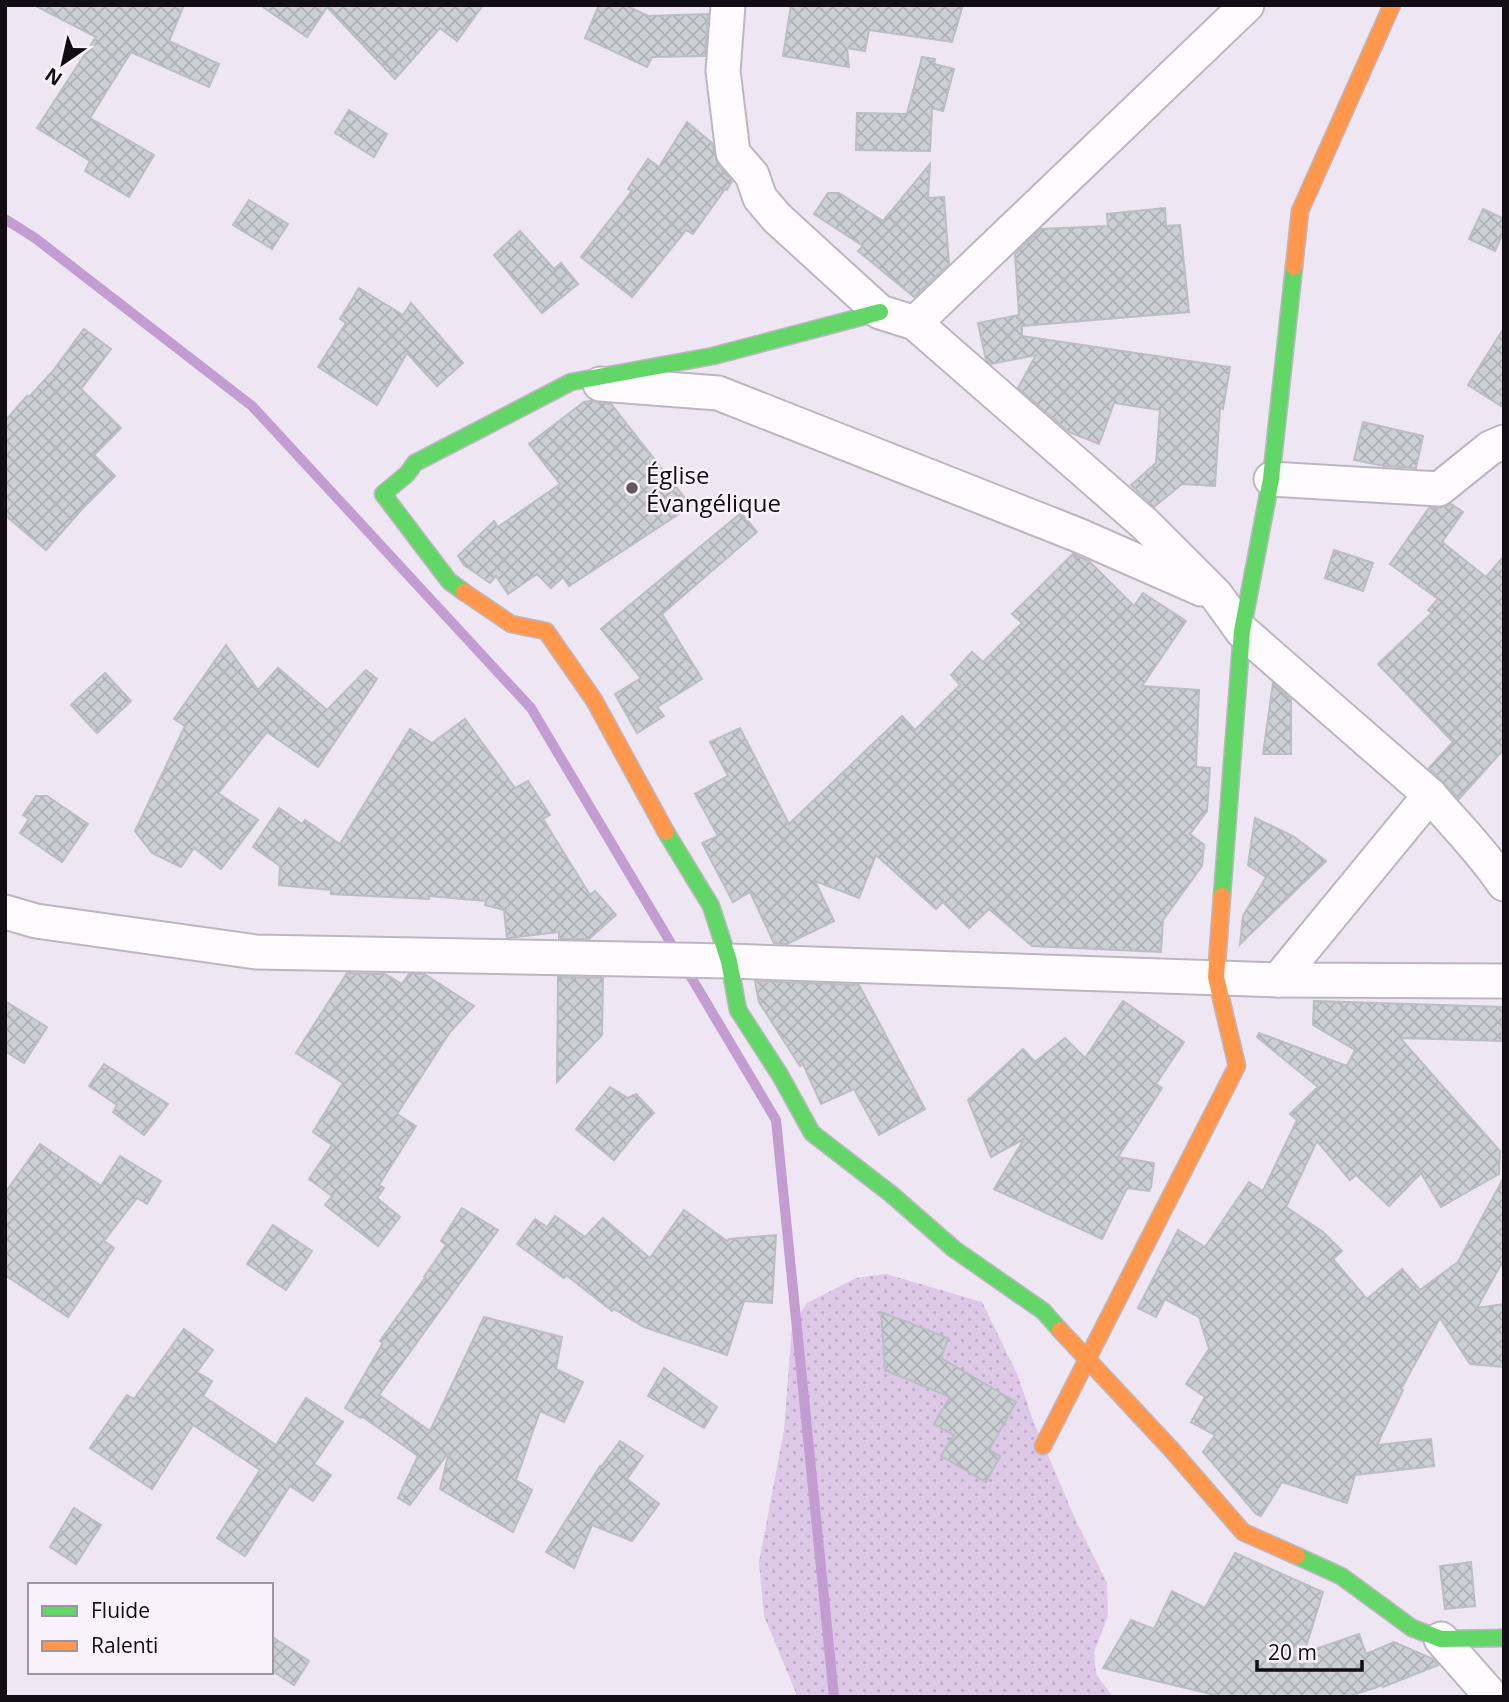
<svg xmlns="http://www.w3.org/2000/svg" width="1509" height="1702" viewBox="0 0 1509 1702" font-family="'Open Sans',sans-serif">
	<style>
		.grass { fill: url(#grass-dots) }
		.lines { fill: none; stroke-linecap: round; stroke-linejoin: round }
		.stream { stroke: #c39cd1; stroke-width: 10 }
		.building { fill: url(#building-cross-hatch); stroke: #babdc2; stroke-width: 2 }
		.street-casing { stroke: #bdb6c0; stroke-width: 37 }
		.fast-casing { stroke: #bdb6c0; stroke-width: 19 }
		.slow-casing { stroke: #bdb6c0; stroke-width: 19 }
		.street { stroke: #fdfbfd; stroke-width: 33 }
		.fast { stroke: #63d668; stroke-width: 16 }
		.slow { stroke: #ff974d; stroke-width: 16 }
		.poi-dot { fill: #5f5862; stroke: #f9f1fc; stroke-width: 2.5 }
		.labels { text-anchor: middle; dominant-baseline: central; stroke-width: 5; stroke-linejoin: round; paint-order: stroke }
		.poi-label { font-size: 24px; fill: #120c14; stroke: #f9f1fc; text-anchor: start }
	</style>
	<defs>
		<pattern id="grass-dots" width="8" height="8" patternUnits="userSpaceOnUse" patternTransform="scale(1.75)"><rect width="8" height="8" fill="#dec8e7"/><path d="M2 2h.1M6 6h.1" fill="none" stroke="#bdabc5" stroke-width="1.8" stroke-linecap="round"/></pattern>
		<pattern id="building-cross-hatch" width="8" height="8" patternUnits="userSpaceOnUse" patternTransform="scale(1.75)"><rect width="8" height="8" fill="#cccfd4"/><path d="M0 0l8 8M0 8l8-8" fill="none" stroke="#aeb1b5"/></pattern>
	</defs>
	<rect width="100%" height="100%" fill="#efe6f3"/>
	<!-- grass -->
	<path class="grass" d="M886 1274 982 1302 1018 1376 1033 1420 1076 1521 1107 1583 1108 1616 1094 1652 1096 1674 1113 1697H796V1693L764 1616 759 1562 784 1430 792 1325 807 1303 856 1278Z"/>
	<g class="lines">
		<!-- stream -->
		<path class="stream" d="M5 219 35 238 252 406 531 708 776 1120 834 1697"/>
	</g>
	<!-- building -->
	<g class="building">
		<path d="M34 5H184L169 41 219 64 209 87 131 52 90 118 154 155 129 197 85 171 90 161 37 128 96 37Z"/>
		<path d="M260 5H483L457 41 440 28 395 79 327 7 307 37Z"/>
		<path d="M599 5H625L648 16 708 14 705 56 652 57 647 67 585 38Z"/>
		<path d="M791 5H963L952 42 869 30 865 51 847 48 849 67 783 56Z"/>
		<path d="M922 57 935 59 934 64 954 69 943 111 932 108 930 151 856 150 857 113 907 114Z"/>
		<path d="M349 110 387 134 374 157 335 133Z"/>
		<path d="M687 122 712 143 718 165 732 181 727 190 725 189 693 234 686 230 632 297 581 257 632 191 628 189 648 159 659 167Z"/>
		<path d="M930 164 928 198 944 197 949 264 914 297 858 251 863 246 814 214 828 193H839L883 221Z"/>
		<path d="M249 200 288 224 272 249 233 225Z"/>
		<path d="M1165 208 1166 226 1180 225 1189 312 1022 326V336L1230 367 1223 409 1220 408 1215 486 1182 484 1154 507 1131 485 1156 463 1160 410 1114 403 1099 444 1069 432 1018 388 1036 355 991 364 986 360 978 323 1019 315 1015 254 1041 229 1108 226 1107 214Z"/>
		<path d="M1483 209 1504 219V231L1495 251 1469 239Z"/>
		<path d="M520 231 554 269 561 263 578 284 542 313 494 255Z"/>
		<path d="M359 288 403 315 411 303 463 363 437 386 407 353 377 405 318 367 346 323 340 319Z"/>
		<path d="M1504 328V408L1468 385Z"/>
		<path d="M84 329 111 349 81 389 121 428 94 455 115 476 82 509 46 550 5 515V421L27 396 29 397 52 372Z"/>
		<path d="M591 401 611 404 691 506 569 586 563 577 551 588 537 574 508 594 496 576 490 583 464 565 458 556 494 521 498 527 560 484 529 444 584 402Z"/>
		<path d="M1363 422 1423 436 1416 468 1384 466 1354 460Z"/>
		<path d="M1451 504 1463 512 1442 542 1486 577 1504 556V749L1459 799 1429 768 1453 742 1378 664 1432 613 1428 610 1438 599 1390 564 1429 508H1439Z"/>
		<path d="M741 513 757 532 662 614 702 679 657 707 664 716 637 733 615 694 641 678 601 629Z"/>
		<path d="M1334 550 1373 563 1363 591 1325 578Z"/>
		<path d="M1073 554 1089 561 1134 606 1143 593 1186 621 1142 686 1199 690 1196 767 1210 768 1207 811 1190 834 1204 845 1202 866 1163 920 1161 952 1032 946 989 909 969 928 943 902 936 909 876 855 859 898 815 881 834 921 787 944 774 943 750 892 733 902 702 843 718 836 695 794 728 776 710 742 740 728 789 824 902 716 915 730 960 685 951 675 972 652 983 662 1022 623 1012 614Z"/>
		<path d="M226 645 258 690 278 668 327 710 366 670 377 679 318 767 267 732 218 793 258 820 221 869 194 848 181 867 152 853 135 831 185 726 174 719Z"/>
		<path d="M105 673 131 701 97 733 71 705Z"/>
		<path d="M1273 683 1291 700V754H1263Z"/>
		<path d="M465 719 515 788 528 781 550 815 543 819 590 895 595 891 616 915 589 939H559V932L507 938 504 910 485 905 486 901 429 896V899L331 894V890L279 885 280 866 253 847 279 808 302 824 305 820 340 844 410 729 432 743Z"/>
		<path d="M36 796H47L88 824 62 862 20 833 29 819 23 815Z"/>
		<path d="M1255 818 1293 836 1326 861 1240 944 1243 916 1266 877 1248 865Z"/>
		<path d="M347 973 385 974 402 984 409 974H424L474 1006 450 1032 397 1114 416 1126 379 1185 384 1188 377 1198 400 1217 378 1246 325 1205 332 1196 309 1179 332 1145 313 1132 343 1083 296 1053Z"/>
		<path d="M558 977 603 978 602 1035 557 1082Z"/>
		<path d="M755 981 859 985 925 1109 879 1135 854 1089 821 1104 803 1064 800 1066 759 1002Z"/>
		<path d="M5 1001 47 1027 24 1063 5 1051Z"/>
		<path d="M1123 1001 1184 1042 1156 1084 1162 1088 1118 1157 1154 1163 1151 1187 1149 1191 1127 1188 1102 1239 994 1189 1024 1139 991 1157 968 1100 1023 1049 1035 1062 1065 1038 1085 1058Z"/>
		<path d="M1314 1001 1503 1007 1502 1041 1400 1038 1500 1151 1499 1174 1441 1207 1421 1173 1389 1206 1356 1175 1350 1180 1317 1141 1286 1207 1323 1232 1342 1251 1333 1259 1367 1299 1402 1269 1420 1290 1458 1262 1504 1177V1259L1477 1308 1504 1304V1367L1470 1364 1440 1318 1401 1389 1403 1390 1377 1445 1431 1439 1434 1466 1355 1475 1347 1503 1282 1482 1261 1516 1256 1514 1203 1452 1215 1435 1191 1422 1205 1397 1186 1384 1209 1349 1199 1317 1165 1299 1156 1317 1138 1308 1178 1230 1205 1247 1249 1182 1263 1191 1297 1120 1290 1114 1318 1087 1257 1037 1259 1033 1347 1066 1355 1050 1313 1025Z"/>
		<path d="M104 1064 168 1104 144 1135 113 1112 117 1105 89 1086Z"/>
		<path d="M610 1087 628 1098 636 1094 654 1113 644 1123 614 1160 576 1129Z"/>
		<path d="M40 1144 101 1186 120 1156 161 1181 147 1204 137 1198 104 1241 114 1248 68 1317 5 1275V1193Z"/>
		<path d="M462 1208 498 1230 379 1395 430 1431 484 1317 562 1337 556 1369 583 1382 564 1422 540 1411 516 1480 532 1490 513 1532 440 1489 449 1452 410 1505 398 1498 418 1456 363 1417 361 1418 345 1408 383 1343 380 1341 425 1278 424 1277 446 1245 441 1241Z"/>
		<path d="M684 1210 727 1241 729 1239 776 1235 772 1303 744 1301 727 1355 644 1327 614 1309 612 1311 566 1275 564 1278 517 1244 535 1219 547 1227 555 1216 585 1237 603 1218 650 1258Z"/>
		<path d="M273 1225 312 1251 286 1290 247 1264Z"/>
		<path d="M881 1312 948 1338 941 1358 1016 1402 989 1450 1000 1456 986 1482 941 1456 954 1435 934 1424 950 1397 885 1370Z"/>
		<path d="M184 1329 213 1350 197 1372 212 1381 203 1396 276 1445 306 1398 343 1422 314 1464 331 1475 313 1501 290 1486 245 1556 217 1538 260 1470 193 1425 152 1489 90 1448 127 1395 134 1399Z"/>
		<path d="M664 1368 717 1407 704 1428 648 1396Z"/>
		<path d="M620 1441 643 1456 627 1479 659 1504 632 1541 592 1525 574 1568 546 1552 600 1466 601 1467Z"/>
		<path d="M74 1508 101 1525 76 1564 50 1547Z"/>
		<path d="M1235 1553 1323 1592 1304 1653 1359 1634 1366 1654 1394 1642 1433 1659 1438 1665 1383 1687V1685L1347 1697H1223L1103 1668 1131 1620 1154 1629 1172 1591 1205 1608Z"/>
		<path d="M1471 1562 1475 1606 1445 1609 1440 1566Z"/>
		<path d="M271 1636 309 1661 294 1685 271 1670Z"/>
	</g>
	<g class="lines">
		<defs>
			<g id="street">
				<path d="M728 5 723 71 733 153 752 175 760 198 777 218 880 312 915 323 1145 524 1216 595 1242 631 1430 795C1455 825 1483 852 1504 884"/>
				<path d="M915 323 1247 5"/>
				<path d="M600 384 718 393 1078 535 1201 589"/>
				<path d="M1271 479 1439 489 1490 448 1504 442"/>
				<path d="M5 912 36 921 256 952 729 961 1278 980 1504 981"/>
				<path d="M1278 980 1430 795"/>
				<path d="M1441 1639 1492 1697"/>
			</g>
			<g id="fast">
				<path d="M464 592 449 581 383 494 407 474 415 463 571 382 713 356 880 312"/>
				<path d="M666 832 711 906 729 961 738 1010 780 1075 812 1133 891 1194 954 1249 1043 1311 1060 1330"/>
				<path d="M1222 896 1242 631 1271 479 1294 267"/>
				<path d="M1297 1556 1341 1576 1412 1628 1441 1639 1504 1638"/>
			</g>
			<g id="slow">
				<path d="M1294 267 1300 211 1392 5"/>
				<path d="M464 592 511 624 546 631 594 700 666 832"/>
				<path d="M1060 1330 1171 1449 1243 1532 1297 1556"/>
				<path d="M1043 1446 1237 1066 1216 977 1222 896"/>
			</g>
		</defs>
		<!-- street casing -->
		<use href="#street" class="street-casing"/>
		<!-- fast casing -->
		<use href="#fast" class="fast-casing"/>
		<!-- slow casing -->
		<use href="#slow" class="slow-casing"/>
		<!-- street -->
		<use href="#street" class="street"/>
		<!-- fast -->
		<use href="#fast" class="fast"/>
		<!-- slow -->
		<use href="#slow" class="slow"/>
	</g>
	<!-- markers -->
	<circle class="poi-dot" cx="632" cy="488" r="7"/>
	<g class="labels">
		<!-- poi labels -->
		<g class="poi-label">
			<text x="646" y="474">Église<tspan x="646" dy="28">Évangélique</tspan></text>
		</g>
	</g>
	<!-- border -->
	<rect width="1509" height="1702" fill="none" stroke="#120c14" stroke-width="14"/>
	<!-- legend -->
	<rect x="28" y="1583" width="245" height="91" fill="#f9f1fc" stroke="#9d959f" stroke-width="2"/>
	<rect x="42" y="1606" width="35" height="10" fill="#63d668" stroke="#9d959f" stroke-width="2"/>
	<text x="91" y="1618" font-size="21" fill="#120c14">Fluide</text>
	<rect x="42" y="1641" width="35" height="10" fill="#ff974d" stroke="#9d959f" stroke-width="2"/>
	<text x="91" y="1653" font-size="21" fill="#120c14">Ralenti</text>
	<!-- north arrow -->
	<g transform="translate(63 63) rotate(214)" stroke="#f9f1fc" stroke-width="5" paint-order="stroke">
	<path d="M0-5L12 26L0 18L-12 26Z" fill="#120c14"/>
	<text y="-10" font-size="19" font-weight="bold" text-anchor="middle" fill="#120c14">N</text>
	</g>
	<!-- scale -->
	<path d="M1257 1660v10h105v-10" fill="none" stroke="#120c14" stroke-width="3.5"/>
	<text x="1268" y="1660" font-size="21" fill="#120c14" stroke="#f9f1fc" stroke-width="5" paint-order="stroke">20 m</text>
</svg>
